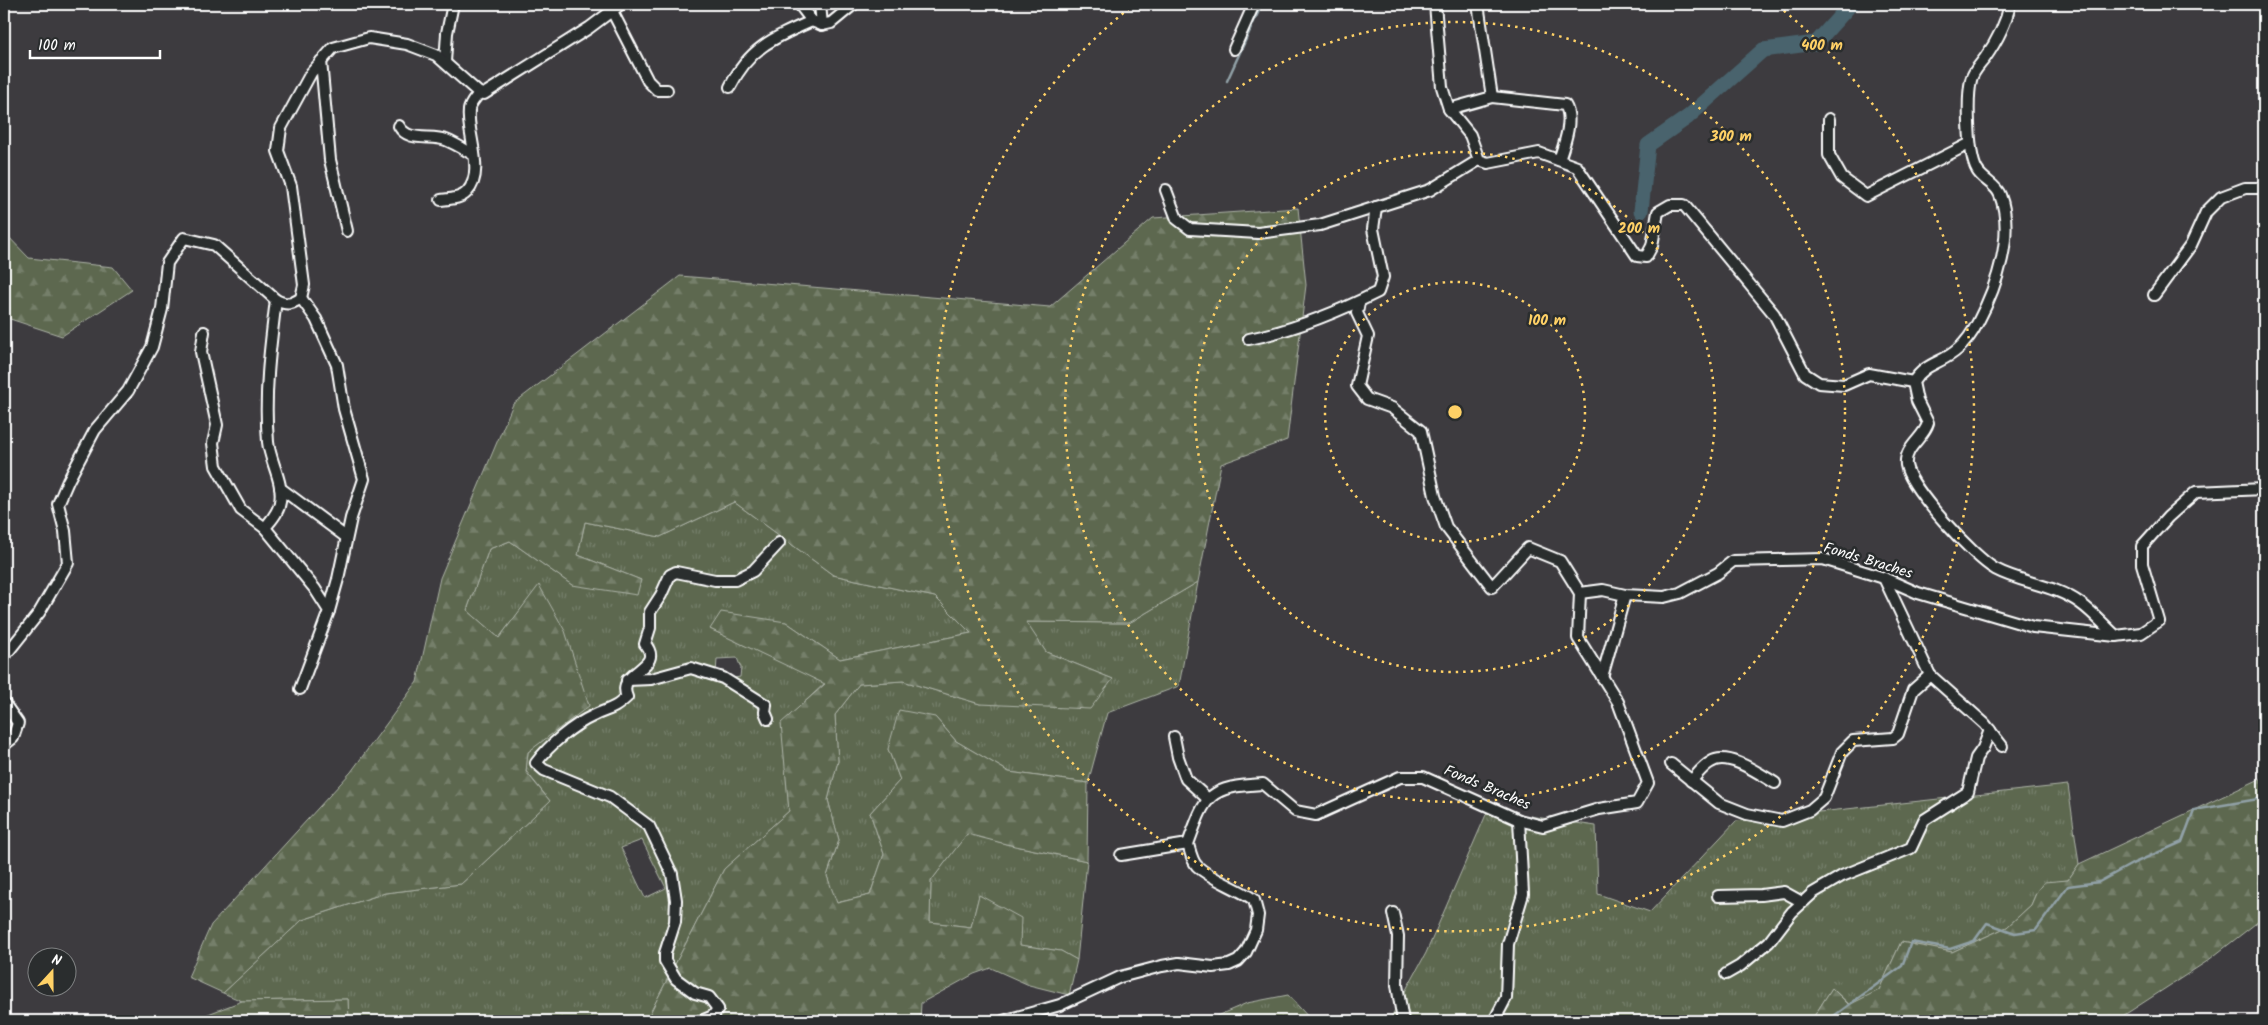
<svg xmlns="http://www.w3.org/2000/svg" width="2268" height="1025" viewBox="0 0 2268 1025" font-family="Kalam,sans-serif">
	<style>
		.grass { fill: url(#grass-tufts); stroke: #aeb4a8; fill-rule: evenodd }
		.forest { fill: url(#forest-firs); stroke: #aeb4a8 }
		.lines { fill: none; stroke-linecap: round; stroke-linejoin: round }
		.stream { stroke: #91a1a7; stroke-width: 2.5 }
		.river { stroke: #48636d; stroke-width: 15 }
		.minor-casing { stroke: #fff; stroke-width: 14 }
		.minor { stroke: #2a2d2e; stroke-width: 10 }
		.ring { fill: none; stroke: #ffd166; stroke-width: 2.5; stroke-dasharray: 2.5 5 }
		.labels { text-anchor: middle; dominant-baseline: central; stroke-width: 5; stroke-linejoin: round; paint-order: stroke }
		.street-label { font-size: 15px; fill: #fff; stroke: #2a2d2e }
		.centre { fill: #ffd166; stroke: #2a2d2e; stroke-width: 2.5 }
		.ring-label { font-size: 15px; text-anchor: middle; font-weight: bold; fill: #ffd166; stroke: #2a2d2e; stroke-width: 5; stroke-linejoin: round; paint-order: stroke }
	</style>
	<defs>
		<pattern id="grass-tufts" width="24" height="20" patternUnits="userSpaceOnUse" patternTransform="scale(1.25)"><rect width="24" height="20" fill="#5d6850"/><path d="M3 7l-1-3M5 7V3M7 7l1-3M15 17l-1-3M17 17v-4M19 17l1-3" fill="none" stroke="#757f6a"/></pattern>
		<pattern id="forest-firs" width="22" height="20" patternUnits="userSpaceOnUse" patternTransform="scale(1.25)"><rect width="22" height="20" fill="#5d6850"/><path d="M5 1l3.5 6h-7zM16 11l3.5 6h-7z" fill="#757f6a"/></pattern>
	</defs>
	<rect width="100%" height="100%" fill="#3d3b3f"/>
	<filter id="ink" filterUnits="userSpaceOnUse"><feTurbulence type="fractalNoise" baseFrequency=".02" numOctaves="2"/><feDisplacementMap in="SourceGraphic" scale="10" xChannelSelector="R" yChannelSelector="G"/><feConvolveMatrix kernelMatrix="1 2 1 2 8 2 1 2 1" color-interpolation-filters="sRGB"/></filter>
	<g filter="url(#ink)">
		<!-- grass -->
		<g class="grass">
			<path d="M734 502 833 575 935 597 971 633 840 659 786 622 710 629 825 683 782 723 789 811 724 869 646 1021H349L348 999 242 1001 223 993 302 920 385 893 461 884 550 801 526 771 528 752 589 705 539 586 499 638 467 610 489 549 510 541 572 585 641 580 578 555 585 522 660 537ZM737 658 741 668 740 677 722 680 716 674 717 659ZM642 840 666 888 645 898 621 848Z"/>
			<path d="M1198 582 1179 686 1107 713 1088 783 1009 772 956 741 935 717 888 749 900 780 870 813 884 854 870 895 836 903 827 876 839 840 828 800 838 761 835 715 859 684 903 681 980 704 1113 679 1046 652 1025 622 1129 623Z"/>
			<path d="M2068 785 2079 864 2068 880 2044 883 2037 891 2031 905 2007 927 1952 952 1901 942 1879 990 1851 1006 1832 988 1811 1021H1389L1426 953 1488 810 1596 826 1598 894 1650 912 1736 821Z"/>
			<path d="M967 833 1006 844 1087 861 1077 960 1061 951 1019 945 979 896 971 927 930 922 931 881Z"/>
			<path d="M1288 995 1312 1021H1205L1247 1003Z"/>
		</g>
		<!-- forest -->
		<g class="forest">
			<path d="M1298 208 1306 285 1287 440 1221 464 1198 582 1129 623 1026 622 1046 652 1113 679 1090 709 980 704 903 681 859 684 835 715 838 761 828 800 839 840 827 876 837 903 870 895 884 854 870 813 900 780 888 749 899 710 935 717 956 741 1009 772 1088 783 1087 861 1006 844 967 834 931 881 930 922 971 927 979 895 1021 918 1020 945 1061 951 1077 960 1069 995 1029 985 991 968 974 974 921 1003 920 1021H646L724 869 789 811 781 723 825 684 710 629 721 612 786 622 840 659 971 633 935 597 833 575 734 502 660 537 585 522 578 555 641 580 637 595 572 585 510 541 489 549 467 610 499 638 539 585 565 631 589 706 528 752 526 772 550 801 461 884 385 893 302 920 223 993 188 977 211 925 351 772 417 682 440 578 513 404 680 276 1050 307 1153 218Z"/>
			<path d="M4 232 29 258 113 267 132 290 62 336 4 317Z"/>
			<path d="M2264 777V917L2206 962 2115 1021H1943L1932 1013 1925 1021H1811L1832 988 1849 1005 1879 990 1901 942 1952 952 2007 927 2031 905 2037 891 2044 882 2068 880 2079 864Z"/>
			<path d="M348 999 349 1021H190L242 1001Z"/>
		</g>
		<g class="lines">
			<!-- stream -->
			<g class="stream">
				<path d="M1227 81 1262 4"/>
				<path d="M1827 1021 1902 966 1911 942 1950 949 1974 941 1987 923 2015 933 2036 930 2068 886 2099 882 2132 864 2182 842 2194 810 2264 798"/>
			</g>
			<!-- river -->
			<path class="river" d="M1641 211 1648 145 1688 117 1763 50 1816 43 1851 4"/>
			<defs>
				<g id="minor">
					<path d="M799 4 812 21 822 25 831 23 854 4"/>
					<path d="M820 4 822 25"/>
					<path d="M1435 4 1442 87 1449 109"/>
					<path d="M1478 4 1492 97 1449 109 1470 135 1479 160 1488 163 1539 153 1577 167 1637 256 1646 257 1652 246 1658 212 1670 205H1684L1774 314 1805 374 1819 383 1844 385 1869 374 1913 382"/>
					<path d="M2010 4C2006 24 1997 41 1985 58 1980 65 1973 71 1971 80 1967 98 1968 155 1977 170 1982 180 1996 184 2000 195 2015 234 1997 286 1978 322 1973 332 1966 342 1958 349 1942 364 1927 361 1913 382L1917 401 1928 423C1924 438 1904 447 1906 465 1910 489 1974 557 1995 569 2021 583 2055 585 2080 603 2093 612 2105 626 2116 636"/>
					<path d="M612 11 648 81 657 90H667"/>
					<path d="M1234 49 1254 4"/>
					<path d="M321 61 330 160 347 231"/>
					<path d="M445 62 447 33 453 4"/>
					<path d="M730 87C749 48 773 38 812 21"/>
					<path d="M1492 97 1565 105C1574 119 1564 145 1559 160"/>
					<path d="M1829 119V155L1842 178 1866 196 1969 144"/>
					<path d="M399 126C408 143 431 134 446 140 456 144 465 150 474 155"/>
					<path d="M1166 190 1177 219 1190 229 1258 233 1320 225 1430 190 1479 160"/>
					<path d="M441 200C449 199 461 199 467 192 486 172 466 133 469 110 470 103 476 98 479 93"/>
					<path d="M2154 295 2191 245 2206 212 2221 197 2245 188H2264"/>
					<path d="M301 298 316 319 337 365 344 409 364 479 351 518 338 579 329 611"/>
					<path d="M276 300C270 348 264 393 268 442 270 462 284 482 280 502 279 512 271 520 265 528L315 589 329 611 300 689"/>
					<path d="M1359 302 1357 313 1368 336 1357 386 1367 399 1392 408 1421 431 1435 496 1446 527 1492 587 1528 548 1560 561 1580 593"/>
					<path d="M204 332 201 352 217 425 213 443 216 466 241 510 265 528"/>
					<path d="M1249 339C1294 330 1336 313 1378 292L1383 277 1373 229 1376 207"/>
					<path d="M280 488 346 537"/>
					<path d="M1884 578 1930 675 1985 724 2002 746"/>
					<path d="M4 657 39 613 68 563 65 531 58 504 68 481 95 430 128 391 152 347 162 309 167 263 184 238 214 245 276 300C286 305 291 305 301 298L304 285 291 186 278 151 281 128 311 73 333 48 369 38 407 44 436 55 479 93 484 94 589 28 621 4"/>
					<path d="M1602 677 1625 595"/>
					<path d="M627 680 651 679 691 668 723 678 766 705 765 712 768 719"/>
					<path d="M4 703 18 723 13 738 4 745"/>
					<path d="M1174 737 1178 757 1186 779 1208 799"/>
					<path d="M1671 764 1719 803 1747 814 1782 821 1810 810 1824 798 1842 752 1853 741 1893 738 1898 734 1913 690 1930 675"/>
					<path d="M1691 781C1697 775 1703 766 1711 762 1728 751 1760 774 1775 783"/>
					<path d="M1121 855 1188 844"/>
					<path d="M1718 896 1761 895 1784 892 1802 902"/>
					<path d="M1393 913 1398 936 1397 985 1403 1021"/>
					<path d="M1726 974 1740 966 1769 942 1792 912 1813 893 1842 876 1911 848 1924 820 1968 792 1976 758 1983 748 1990 730"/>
					<path d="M701 1021 713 1016 718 1009 709 997 695 993 676 979 665 961V953L675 922 676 900 672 874 649 826 610 797 544 770 536 763C549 745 573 725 593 716 609 708 612 711 627 697 615 670 666 669 645 644L650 628V612L661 595 670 575 676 572 715 580H735L753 571 779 543"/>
					<path d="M1003 1021 1060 1005 1120 977 1162 966 1179 963 1213 967 1229 965 1238 961 1246 952 1256 930 1258 915 1254 900C1237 887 1213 881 1197 866 1192 861 1190 851 1188 844 1206 794 1208 787 1263 784L1295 811 1316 815 1400 777H1423L1519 820 1543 826 1599 809 1637 803 1648 783 1618 702 1578 638 1580 593 1603 590 1625 595 1664 597 1680 593 1718 573 1733 561 1823 559 1884 578 1918 593 2033 627 2116 636 2141 633 2159 621 2142 564V546L2168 517 2196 492 2264 489"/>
					<path d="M1494 1021 1506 998 1508 944 1523 894 1519 820"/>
				</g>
			</defs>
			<!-- minor casing -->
			<use href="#minor" class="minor-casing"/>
			<!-- minor -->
			<use href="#minor" class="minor"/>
		</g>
	</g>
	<!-- distance rings -->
	<g class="ring">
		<circle cx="1455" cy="412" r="130"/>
		<circle cx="1455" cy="412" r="260"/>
		<circle cx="1455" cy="412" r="390"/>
		<path d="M1778 6A519 519 0 1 1 1132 6"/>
	</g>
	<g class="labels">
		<!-- street labels -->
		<g class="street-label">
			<text transform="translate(1868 561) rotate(17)">Fonds Braches</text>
			<text transform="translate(1487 788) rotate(23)">Fonds Braches</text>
		</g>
	</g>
	<circle cx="1455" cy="412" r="8" class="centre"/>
	<g class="ring-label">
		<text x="1822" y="50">400 m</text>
		<text x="1731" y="141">300 m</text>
		<text x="1639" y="233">200 m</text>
		<text x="1547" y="325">100 m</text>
	</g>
	<!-- margin -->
	<rect width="2268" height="1025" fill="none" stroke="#2a2d2e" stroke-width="20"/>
	<rect x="10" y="10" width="2248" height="1005" fill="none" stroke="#fff" stroke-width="2" filter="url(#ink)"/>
	<!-- north arrow -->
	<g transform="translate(52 972) rotate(21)"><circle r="24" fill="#2a2d2e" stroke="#7f8182"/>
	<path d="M0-4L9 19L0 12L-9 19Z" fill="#ffd166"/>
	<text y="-8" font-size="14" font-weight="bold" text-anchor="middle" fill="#ffffff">N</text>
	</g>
	<!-- scale -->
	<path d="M30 50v8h130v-8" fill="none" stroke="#ffffff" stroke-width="2.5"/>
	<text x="38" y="50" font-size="15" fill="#ffffff" stroke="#2a2d2e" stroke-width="4" paint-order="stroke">100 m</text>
</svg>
